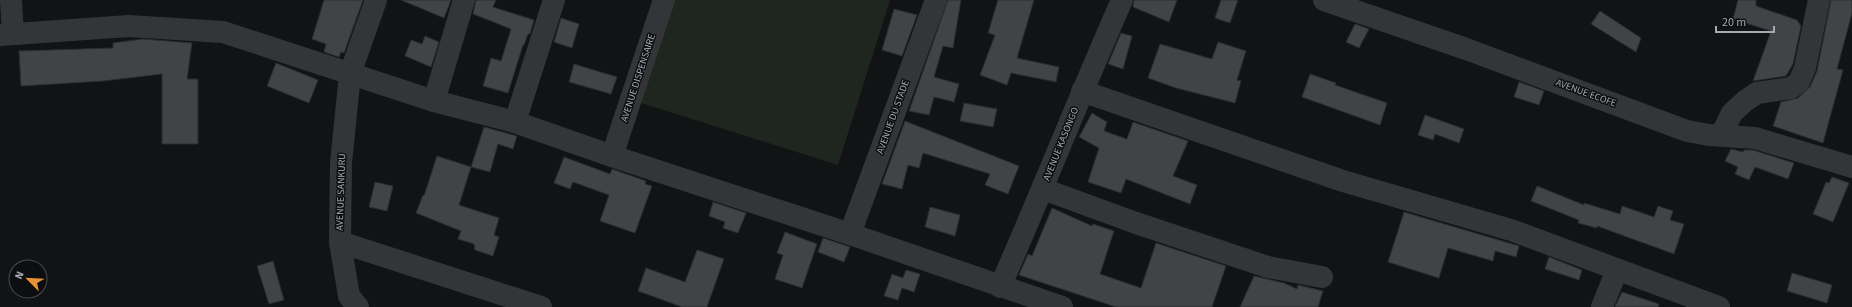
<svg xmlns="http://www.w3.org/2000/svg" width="1852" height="307" viewBox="0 0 1852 307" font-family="'Source Sans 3',sans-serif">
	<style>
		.pitch { fill: #1f261f }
		.building { fill: #414347; stroke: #2c2d30 }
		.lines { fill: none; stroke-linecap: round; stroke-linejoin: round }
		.minor { stroke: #343539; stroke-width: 22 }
		.labels { text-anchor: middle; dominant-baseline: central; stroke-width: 3; stroke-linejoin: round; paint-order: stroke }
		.street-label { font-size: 10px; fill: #a5abb4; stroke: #0d0e0f }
	</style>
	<rect width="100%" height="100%" fill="#121314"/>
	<!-- pitch -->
	<path class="pitch" d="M670 0H890L838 165 638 102Z"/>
	<!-- building -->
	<g class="building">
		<path d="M324 0H363L344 53 341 52 339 57 324 52 326 44 312 39Z"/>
		<path d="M401 0H451L444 18Z"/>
		<path d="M476 0H496L493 7 534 20 530 34H528L524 45H523L508 93 483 86 491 58 501 61 511 29 473 14Z"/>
		<path d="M948 0H961L953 48 943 46 934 77 959 84 954 102 934 97 929 115 909 111Z"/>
		<path d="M998 0H1034L1017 58 1059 67 1056 82 1011 73 1007 85 980 75 995 35 988 33Z"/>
		<path d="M1134 0H1177L1169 22 1133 7Z"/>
		<path d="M1221 0H1238L1230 23 1215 18Z"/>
		<path d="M1738 0H1756V6L1797 20 1801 26 1793 64 1786 76 1753 81 1771 31 1733 19Z"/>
		<path d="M1831 0H1852V13L1837 69 1843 70 1823 143 1773 126 1781 102 1798 98 1810 87 1817 71Z"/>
		<path d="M894 9 917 15 902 56 882 50Z"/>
		<path d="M1600 11 1641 38 1636 52 1591 24Z"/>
		<path d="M561 18 579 24 572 48 554 42Z"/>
		<path d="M1355 24 1369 29 1359 48 1346 42Z"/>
		<path d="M1121 33 1132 36 1123 69 1108 64Z"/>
		<path d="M425 36 439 42 431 67 405 56 411 40 422 44Z"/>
		<path d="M143 39 192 43 187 79H198V144H162V74L103 81 21 86 19 51 113 48V43Z"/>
		<path d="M1218 42 1246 51 1237 80 1241 81 1235 103 1176 88 1148 78 1160 44 1212 59Z"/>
		<path d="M276 63 318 80 309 103 267 86Z"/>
		<path d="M574 64 617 77 611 94 569 82Z"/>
		<path d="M1310 74 1336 83 1335 85 1387 103 1380 125 1302 97Z"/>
		<path d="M1519 82 1544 91 1539 105 1514 97Z"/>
		<path d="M964 103 997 109 993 127 960 121Z"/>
		<path d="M1092 113 1107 122 1104 131 1127 139 1133 122 1188 141 1173 176 1197 185 1190 204 1126 179 1121 193 1088 182 1099 148 1079 137Z"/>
		<path d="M1425 115 1464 129 1459 143 1435 134 1433 140 1418 135Z"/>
		<path d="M905 121 1019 166 1008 194 985 185 990 174 923 153 919 168 908 165 902 189 882 184Z"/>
		<path d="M484 127 517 136 513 149 498 144 490 172 471 167Z"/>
		<path d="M1731 149 1743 152 1744 150H1753L1794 163 1788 179 1755 167 1749 180 1735 174 1738 167 1725 161Z"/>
		<path d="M437 156 471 167 459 205 499 218 494 235 499 237 493 256 475 250 474 244 458 239 461 231 416 213 423 195 424 196Z"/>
		<path d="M564 157 610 174 612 169 646 181 645 184 652 186 635 233 600 221 609 195 573 182 570 189 554 183Z"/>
		<path d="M1832 177 1849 183 1833 222 1813 214 1826 182 1829 183Z"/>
		<path d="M375 182 393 186 387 211 369 207Z"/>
		<path d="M1537 186 1584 205V203L1620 214 1622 206 1654 217 1658 206 1673 211 1670 220 1684 224 1674 254 1597 226V228L1578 223 1579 220 1531 201Z"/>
		<path d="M713 202 746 213 738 233 723 228 725 222 709 216Z"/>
		<path d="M930 207 960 215 955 236 925 227Z"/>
		<path d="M1052 208 1092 226 1093 224 1114 231 1100 274 1141 288 1156 243 1226 266 1212 307H1116L1019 275 1028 254 1032 256Z"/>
		<path d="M1404 212 1519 246 1516 257 1495 251 1493 261 1448 248 1439 278 1388 262Z"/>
		<path d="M785 232 817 244 802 288 775 279 783 255 777 253Z"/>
		<path d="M823 238 850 247 844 262 818 252Z"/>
		<path d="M697 250 724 259 707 307H682L638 291 646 268 685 282Z"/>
		<path d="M1549 257 1582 270 1579 280 1545 269Z"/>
		<path d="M273 261 284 300 269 304 257 266Z"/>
		<path d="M906 270 920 274 914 292 902 288 898 300 884 296 892 274 903 278Z"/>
		<path d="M1792 273 1832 285 1827 303 1787 291Z"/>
		<path d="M1254 276 1284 283 1297 289 1298 285 1323 291 1318 307H1240Z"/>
		<path d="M1622 292 1659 304 1658 307H1615Z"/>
	</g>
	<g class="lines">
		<!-- minor -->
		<g class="minor">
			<path d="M11 0 13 34"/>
			<path d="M1324 0 1469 50 1687 131 1709 135 1755 138 1852 167"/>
			<path d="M0 35 129 26 223 32 434 101 515 122 612 156 850 234 1062 307"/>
			<path d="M1082 91 1343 181 1511 230 1719 307"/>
			<path d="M434 101 464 0"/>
			<path d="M515 122 554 0"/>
			<path d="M1721 135 1732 113 1745 101 1757 93 1791 88 1799 82 1805 68 1819 0"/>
			<path d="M612 156 664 0"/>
			<path d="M1043 189 1136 223 1268 267 1322 277"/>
			<path d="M850 234 936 0"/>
			<path d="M340 242 541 307"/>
			<path d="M1000 287C1042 192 1080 95 1122 0"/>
			<path d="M358 307 349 296 340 242 341 163 350 74 376 0"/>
			<path d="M1602 307 1617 270"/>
		</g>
	</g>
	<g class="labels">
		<!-- street labels -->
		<g class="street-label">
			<text transform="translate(638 78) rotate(-72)">AVENUE DISPENSAIRE</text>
			<text transform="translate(1586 93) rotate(20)">AVENUE ECOFE</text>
			<text transform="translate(893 117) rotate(-70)">AVENUE DU STADE</text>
			<text transform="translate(1061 144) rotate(-68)">AVENUE KASONGO</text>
			<text transform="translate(341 192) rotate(-88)">AVENUE SANKURU</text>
		</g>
	</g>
	<!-- north arrow -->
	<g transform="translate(28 279) rotate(294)"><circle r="19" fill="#0d0e0f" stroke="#4a4d51"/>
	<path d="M0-3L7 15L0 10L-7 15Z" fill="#e89237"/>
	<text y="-6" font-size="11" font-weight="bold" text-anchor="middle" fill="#a5abb4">N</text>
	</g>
	<!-- scale -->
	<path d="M1716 26v6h58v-6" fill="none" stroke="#a5abb4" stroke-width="2"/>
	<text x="1722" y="26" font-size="12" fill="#a5abb4" stroke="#0d0e0f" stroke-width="3" paint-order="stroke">20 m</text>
</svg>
